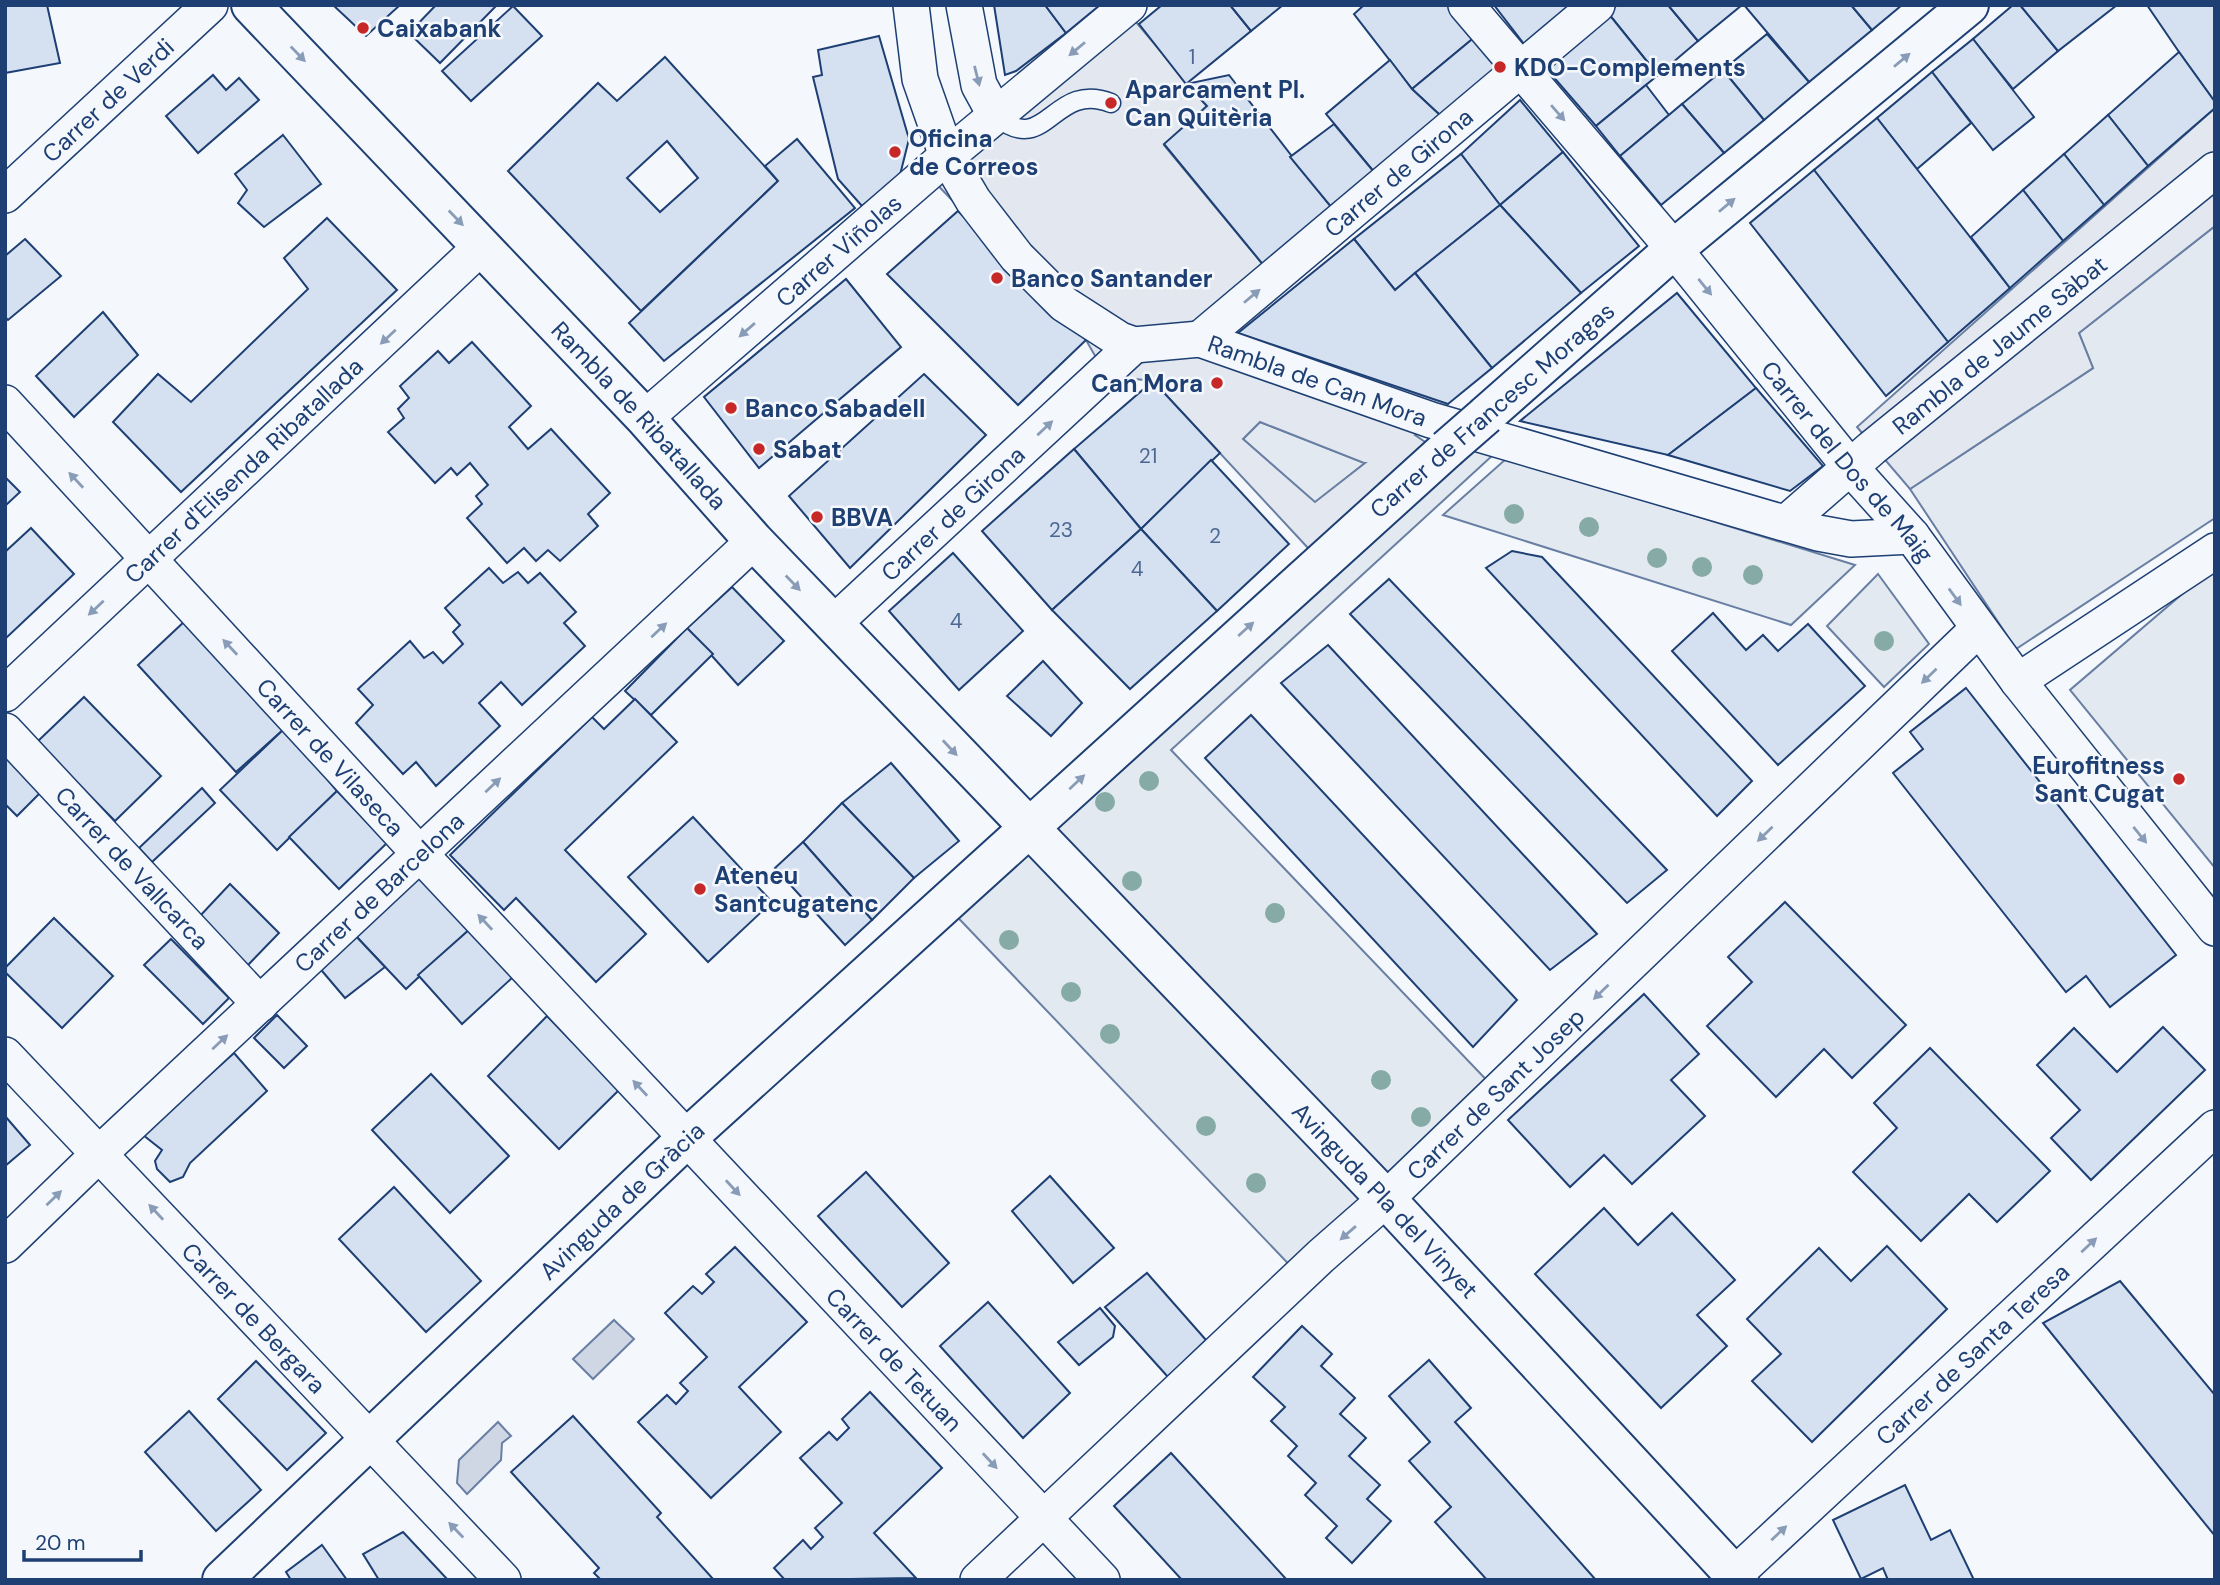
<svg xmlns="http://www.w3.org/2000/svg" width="2220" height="1585" viewBox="0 0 2220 1585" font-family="'DM Sans',sans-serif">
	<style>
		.green { fill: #e3e9f0; stroke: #687fa3; stroke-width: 2 }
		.parking { fill: #e3e8f0; stroke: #687fa3; stroke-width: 2; fill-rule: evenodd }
		.water { fill: #cfd7e4; stroke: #687fa3; stroke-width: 2 }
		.building { fill: #d5e0f0; stroke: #1d3f73; stroke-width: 2; fill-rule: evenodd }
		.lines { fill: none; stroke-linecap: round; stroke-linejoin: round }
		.lane-casing { stroke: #1d3f73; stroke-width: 21 }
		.street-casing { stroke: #1d3f73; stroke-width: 38 }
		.secondary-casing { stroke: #1d3f73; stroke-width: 42 }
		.lane { stroke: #f4f7fb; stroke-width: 18 }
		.street { stroke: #f4f7fb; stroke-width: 35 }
		.secondary { stroke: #f4f7fb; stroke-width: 38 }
		.secondary-bridge-casing { stroke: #1d3f73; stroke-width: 42; stroke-linecap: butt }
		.secondary-bridge { stroke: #f4f7fb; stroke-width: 38 }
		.tree { fill: #86aba6 }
		.oneway { fill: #889bb7 }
		.poi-dot { fill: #c62828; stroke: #f4f7fb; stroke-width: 2.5 }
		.labels { text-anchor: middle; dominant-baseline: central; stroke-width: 5; stroke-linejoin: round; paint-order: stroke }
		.number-label { font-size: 21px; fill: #4b6792 }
		.poi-label { font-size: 24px; font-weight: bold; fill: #1d3f73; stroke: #f4f7fb; text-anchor: start }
		.street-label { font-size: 24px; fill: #1d3f73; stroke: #f4f7fb }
	</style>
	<rect width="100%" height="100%" fill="#f4f7fb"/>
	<!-- green -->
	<g class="green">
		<path d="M2215 226V518L2016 649 1910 489 2093 368 2079 333Z"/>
		<path d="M1260 422 1365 463 1315 503 1243 439Z"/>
		<path d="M1453 443 1493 455 1171 750 1498 1092 1300 1276 944 903Z"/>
		<path d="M1507 458 1855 565 1791 625 1443 515Z"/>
		<path d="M2215 566V868L2070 690Z"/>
		<path d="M1878 574 1929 644 1884 687 1827 626Z"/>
	</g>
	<!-- parking -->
	<g class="parking">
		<path d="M1125 9 1207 106 1164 145 1274 278 1217 326 1448 404 1415 435 1440 452 1321 562 1153 381 1109 376 1105 373 1086 340 927 174ZM1260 422 1364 463H1365L1315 502 1243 439Z"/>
		<path d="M2215 108V226L2079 333 2093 368 1910 489 1857 427Z"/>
	</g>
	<!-- water -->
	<g class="water">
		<path d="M614 1320 634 1339 593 1379 573 1359Z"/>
		<path d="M498 1422 511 1436 502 1443 501 1460 467 1494 457 1483 459 1460Z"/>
	</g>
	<!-- building -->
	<g class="building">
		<path d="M5 5H47L60 63 5 73Z"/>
		<path d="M333 5H400L366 36Z"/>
		<path d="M436 5H497L440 63 409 33Z"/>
		<path d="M994 5H1045L1066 33 1016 71 1005 75Z"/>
		<path d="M1045 5H1100L1066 33Z"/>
		<path d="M1162 5H1230L1251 31 1186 84 1139 24Z"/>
		<path d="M1230 5H1283L1251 31Z"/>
		<path d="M1364 5H1449L1476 36 1412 89 1354 14Z"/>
		<path d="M1494 5H1580L1527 48Z"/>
		<path d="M1617 5H1668L1698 41 1658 75 1608 13Z"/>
		<path d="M1668 5H1742L1698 41Z"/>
		<path d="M1744 5H1851L1872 30 1809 82Z"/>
		<path d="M1851 5H1902L1872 30Z"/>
		<path d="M2013 5H2020L2058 51 2013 89 1973 39Z"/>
		<path d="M2020 5H2117L2058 51Z"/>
		<path d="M2147 5H2215V102L2179 52Z"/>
		<path d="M513 6 542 36 471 101 442 71Z"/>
		<path d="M1608 13 1658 75 1596 126 1544 66Z"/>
		<path d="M1767 34 1809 82 1764 120 1723 70Z"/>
		<path d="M879 36 909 139 900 175 862 206 838 179 813 77 822 75 818 50Z"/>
		<path d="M1476 36 1500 67 1442 117 1412 89Z"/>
		<path d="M1973 39 2034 117 1993 150 1932 72Z"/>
		<path d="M2179 52 2215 102V108L2148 166 2108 115Z"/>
		<path d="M665 57 778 181 641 311 508 171 598 83 617 101ZM667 141 698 178 660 212 627 178Z"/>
		<path d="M1390 60 1412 89 1442 117 1374 172 1326 114Z"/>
		<path d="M1723 70 1764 120 1724 153 1682 104Z"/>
		<path d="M1932 72 1971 123 1917 169 1877 118Z"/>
		<path d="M213 75 226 90 239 78 259 100 198 153 166 116Z"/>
		<path d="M1229 75 1332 208 1265 267 1164 144 1207 106 1186 84Z"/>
		<path d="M1646 85 1669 115 1620 156 1596 126Z"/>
		<path d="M1520 100 1563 152 1500 205 1461 154Z"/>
		<path d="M1682 104 1724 153 1661 205 1620 156Z"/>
		<path d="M2108 115 2148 166 2104 205 2064 154Z"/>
		<path d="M1877 118 2010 288 1948 342 1814 170Z"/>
		<path d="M1334 124 1374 172 1332 208 1290 157Z"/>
		<path d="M283 135 321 184 264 227 238 203 247 190 235 174Z"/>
		<path d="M797 139 855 208 664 361 629 323 778 181 765 166Z"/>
		<path d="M1563 152 1639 246 1581 293 1500 205Z"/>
		<path d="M1461 154 1500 205 1395 290 1354 239Z"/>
		<path d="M2064 154 2104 205 2063 241 2023 190Z"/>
		<path d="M1814 170 1948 342 1886 396 1750 223Z"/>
		<path d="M2023 190 2063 241 2010 288 1971 237Z"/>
		<path d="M1500 205 1581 293 1492 368 1415 273Z"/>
		<path d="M958 211 1086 340 1018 405 887 274Z"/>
		<path d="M327 218 397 290 181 492 113 422 158 374 191 402 308 289 284 258Z"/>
		<path d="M25 239 61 276 8 320 5 317V256Z"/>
		<path d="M1354 239 1395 290 1415 273 1492 368 1448 404 1238 333Z"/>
		<path d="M846 279 901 347 759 468 704 397Z"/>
		<path d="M1677 293 1756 388 1668 455 1520 421Z"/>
		<path d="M103 312 138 355 74 417 36 376Z"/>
		<path d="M472 342 531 406 509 427 528 449 551 429 610 493 588 514 598 526 560 561 548 550 536 561 524 548 507 563 467 518 482 504 476 496 488 485 470 463 457 475 451 468 435 483 388 432 404 418 398 409 409 398 400 386 438 351 449 363Z"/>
		<path d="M924 374 986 435 850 568 789 496Z"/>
		<path d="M1153 381 1220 453 1141 529 1074 449Z"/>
		<path d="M1756 388 1823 466 1790 491 1668 455Z"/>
		<path d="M1074 449 1141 529 1052 610 982 531Z"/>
		<path d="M1211 460 1289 544 1217 611 1141 529Z"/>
		<path d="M5 477 20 492 5 506Z"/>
		<path d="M31 528 74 574 5 639V552Z"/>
		<path d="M1141 529 1217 611 1130 689 1052 610Z"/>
		<path d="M1512 551 1542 557 1752 781 1717 816 1486 568Z"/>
		<path d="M953 553 1023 631 959 690 889 611Z"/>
		<path d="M489 568 503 583 518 572 528 583 540 573 576 612 564 623 585 646 522 705 501 682 479 703 500 726 436 786 416 762 403 774 356 723 373 705 358 689 410 641 424 658 433 652 443 663 463 644 453 632 460 625 445 608Z"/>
		<path d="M1389 579 1667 870 1627 903 1350 614Z"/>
		<path d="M732 587 784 641 738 685 687 628Z"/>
		<path d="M1713 613 1746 650 1763 635 1778 651 1808 624 1865 686 1778 765 1672 651Z"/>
		<path d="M186 620 285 728 236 772 138 665Z"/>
		<path d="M687 628 713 654 651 715 625 691Z"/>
		<path d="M1328 645 1597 934 1550 970 1281 683Z"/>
		<path d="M1043 661 1082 703 1051 736 1007 696Z"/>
		<path d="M1966 688 2176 955 2110 1007 2086 976 2066 992 1893 773 1923 749 1910 732Z"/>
		<path d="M84 697 161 776 115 821 37 742Z"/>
		<path d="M635 699 677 742 565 850 646 934 596 982 516 898 504 910 450 855 592 717 604 729Z"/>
		<path d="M1251 715 1517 1000 1473 1047 1205 758Z"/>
		<path d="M285 728 337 791 277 850 220 790Z"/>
		<path d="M5 756 41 792 17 816 5 804Z"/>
		<path d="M891 763 959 841 914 878 842 803Z"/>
		<path d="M202 788 215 803 152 862 139 848Z"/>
		<path d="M337 791 387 843 339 889 289 837Z"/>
		<path d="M842 803 914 878 872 920 803 842Z"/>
		<path d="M693 817 772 902 708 962 628 877Z"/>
		<path d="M803 842 872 920 845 945 775 868Z"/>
		<path d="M420 871 470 929 406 989 353 933Z"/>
		<path d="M230 884 279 933 248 965 199 917Z"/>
		<path d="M1785 902 1906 1025 1852 1078 1824 1049 1776 1097 1707 1026 1752 982 1728 957Z"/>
		<path d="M54 918 113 976 62 1028 5 972V968Z"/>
		<path d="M470 929 513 977 462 1024 418 975Z"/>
		<path d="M353 933 385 967 345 998 317 965Z"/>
		<path d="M171 939 229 998 203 1024 144 965Z"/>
		<path d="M1644 994 1699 1054 1671 1080 1705 1116 1632 1184 1604 1155 1570 1187 1508 1120Z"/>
		<path d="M277 1015 307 1046 284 1068 254 1038Z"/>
		<path d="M547 1016 619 1090 559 1149 488 1076Z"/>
		<path d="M2163 1027 2205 1070 2091 1180 2051 1138 2080 1110 2037 1065 2074 1028 2117 1072Z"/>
		<path d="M1930 1048 2050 1171 1997 1222 1969 1194 1921 1241 1853 1172 1897 1128 1874 1103Z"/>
		<path d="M234 1053 267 1091 190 1163 183 1177 170 1182 157 1169 155 1161 162 1150 143 1135Z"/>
		<path d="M431 1074 509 1156 450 1213 372 1130Z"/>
		<path d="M5 1116 30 1145 5 1166Z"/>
		<path d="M866 1172 949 1263 902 1307 818 1216Z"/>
		<path d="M1050 1176 1114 1248 1073 1283 1012 1211Z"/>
		<path d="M394 1187 481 1281 426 1332 339 1239Z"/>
		<path d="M1604 1208 1638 1245 1672 1213 1735 1280 1697 1315 1727 1346 1661 1408 1535 1274Z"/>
		<path d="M1887 1246 1947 1309 1812 1442 1752 1381 1781 1354 1747 1319 1819 1248 1851 1281Z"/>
		<path d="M735 1247 807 1322 739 1387 781 1432 711 1498 638 1422 667 1395 676 1404 688 1391 680 1383 707 1357 665 1313 693 1286 702 1294 714 1282 706 1274Z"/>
		<path d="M1147 1273 1206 1340 1168 1377 1105 1307Z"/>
		<path d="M2120 1281 2215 1395V1536L2043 1323Z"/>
		<path d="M988 1302 1070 1393 1023 1438 940 1346Z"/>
		<path d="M1100 1308 1115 1326 1113 1337 1079 1365 1058 1342Z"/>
		<path d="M1302 1326 1332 1354 1321 1366 1355 1398 1340 1414 1366 1438 1349 1456 1380 1485 1367 1499 1391 1521 1352 1563 1326 1538 1337 1526 1305 1495 1316 1483 1288 1456 1297 1446 1271 1421 1285 1407 1253 1377Z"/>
		<path d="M1429 1360 1471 1408 1455 1422 1596 1580H1487L1435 1522 1451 1507 1409 1461 1430 1442 1389 1396Z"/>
		<path d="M256 1361 326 1433 287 1470 218 1399Z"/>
		<path d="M870 1392 942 1468 874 1533 916 1578 785 1580 774 1568 803 1540 811 1549 823 1537 815 1528 842 1503 800 1458 829 1432 837 1440 849 1428 842 1419Z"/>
		<path d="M189 1411 261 1490 216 1531 145 1452Z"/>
		<path d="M573 1416 661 1513 657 1517 714 1580H601L594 1573 599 1568 511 1472Z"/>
		<path d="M1171 1453 1287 1580H1182L1114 1506Z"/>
		<path d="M1905 1485 1931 1540 1950 1530 1974 1580H1888L1883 1568 1861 1579 1833 1520Z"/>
		<path d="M403 1532 448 1580H379L363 1554Z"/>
		<path d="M322 1545 347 1580H291L286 1572Z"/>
	</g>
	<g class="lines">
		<defs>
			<path id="lane" d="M996 116C1047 159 1052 80 1111 103"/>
			<g id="street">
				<path id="s1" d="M911 5 920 79 947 156 973 200 1017 257 1064 304 1120 340 1134 345 1200 339 1431 420 1818 533 1851 539 1912 536"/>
				<path d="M964 5 979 85 996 116"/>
				<path id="s2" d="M1466 5 1674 249 1850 467 1912 536 2018 681 2215 928"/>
				<path id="s3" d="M5 195 210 5"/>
				<path id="s4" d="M1200 339 1597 5"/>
				<path id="s5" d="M5 403 420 854 1102 1580"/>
				<path id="s6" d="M645 418 947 156 1129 5"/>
				<path id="s7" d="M1786 523 1872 448 2215 170"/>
				<path id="s8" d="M833 624 1134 345"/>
				<path d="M2018 681 2215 551"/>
				<path id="s9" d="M5 694 482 246"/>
				<path id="s10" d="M5 731 260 1004"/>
				<path id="s11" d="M5 1055 503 1580"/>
				<path id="s12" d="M5 1245 100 1153 754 541"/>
				<path id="s13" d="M978 1580 1321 1256 1386 1199 1978 629"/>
				<path id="s14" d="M1729 1580 2215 1128"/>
			</g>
			<g id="secondary">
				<path id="s15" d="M251 5 645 418 754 541 1386 1199 1739 1580"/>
				<path d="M1486 415 1674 249 1969 5"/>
				<path id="s16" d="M222 1580 687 1138 1447 449"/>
			</g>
		</defs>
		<!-- lane casing -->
		<use href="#lane" class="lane-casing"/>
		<!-- street casing -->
		<use href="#street" class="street-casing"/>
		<!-- secondary casing -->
		<use href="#secondary" class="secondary-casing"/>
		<!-- lane -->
		<use href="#lane" class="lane"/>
		<!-- street -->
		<use href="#street" class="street"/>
		<!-- secondary -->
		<use href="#secondary" class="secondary"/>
		<defs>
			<path id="secondary-bridge" d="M1447 449 1486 415"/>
		</defs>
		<!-- secondary-bridge casing -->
		<use href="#secondary-bridge" class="secondary-bridge-casing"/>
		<!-- secondary-bridge -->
		<use href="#secondary-bridge" class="secondary-bridge"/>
	</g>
	<!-- trees -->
	<g class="tree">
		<circle cx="1514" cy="514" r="10"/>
		<circle cx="1589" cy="527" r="10"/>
		<circle cx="1657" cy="558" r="10"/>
		<circle cx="1702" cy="567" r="10"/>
		<circle cx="1753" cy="575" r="10"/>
		<circle cx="1884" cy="641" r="10"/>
		<circle cx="1149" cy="781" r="10"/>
		<circle cx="1105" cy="802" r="10"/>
		<circle cx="1132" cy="881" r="10"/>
		<circle cx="1275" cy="913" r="10"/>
		<circle cx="1009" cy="940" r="10"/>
		<circle cx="1071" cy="992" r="10"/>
		<circle cx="1110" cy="1034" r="10"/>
		<circle cx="1381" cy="1080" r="10"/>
		<circle cx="1421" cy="1117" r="10"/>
		<circle cx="1206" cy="1126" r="10"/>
		<circle cx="1256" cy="1183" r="10"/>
	</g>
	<!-- one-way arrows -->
	<defs><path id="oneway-solid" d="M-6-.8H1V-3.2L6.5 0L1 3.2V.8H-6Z" transform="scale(1.75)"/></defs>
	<g class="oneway">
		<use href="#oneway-solid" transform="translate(1077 49) rotate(140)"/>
		<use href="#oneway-solid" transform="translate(298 54) rotate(46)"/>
		<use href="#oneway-solid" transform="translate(1902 60) rotate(-40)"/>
		<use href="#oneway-solid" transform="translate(977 76) rotate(76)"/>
		<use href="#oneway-solid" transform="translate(1558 113) rotate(49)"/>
		<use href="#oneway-solid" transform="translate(1727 205) rotate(-40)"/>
		<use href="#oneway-solid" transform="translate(456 218) rotate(46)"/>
		<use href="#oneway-solid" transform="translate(1705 287) rotate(51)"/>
		<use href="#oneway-solid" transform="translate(1252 296) rotate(-40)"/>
		<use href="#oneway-solid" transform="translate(747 330) rotate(139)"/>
		<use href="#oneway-solid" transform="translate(388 337) rotate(137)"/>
		<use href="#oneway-solid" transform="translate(1045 428) rotate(-43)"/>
		<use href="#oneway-solid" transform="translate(76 480) rotate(-133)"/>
		<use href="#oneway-solid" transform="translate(793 583) rotate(46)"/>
		<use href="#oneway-solid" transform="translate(1955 597) rotate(54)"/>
		<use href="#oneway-solid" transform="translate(96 608) rotate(137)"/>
		<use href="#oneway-solid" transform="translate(1246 629) rotate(-42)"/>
		<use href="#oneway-solid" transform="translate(659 630) rotate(-43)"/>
		<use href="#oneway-solid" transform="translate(230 647) rotate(-133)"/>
		<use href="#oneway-solid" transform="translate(1929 676) rotate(136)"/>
		<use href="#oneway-solid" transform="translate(950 748) rotate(47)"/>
		<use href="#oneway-solid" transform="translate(1077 782) rotate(-43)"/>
		<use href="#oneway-solid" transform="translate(493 785) rotate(-43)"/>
		<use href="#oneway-solid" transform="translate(1765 834) rotate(136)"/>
		<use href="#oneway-solid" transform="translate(2140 835) rotate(51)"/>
		<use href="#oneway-solid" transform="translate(485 922) rotate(-133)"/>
		<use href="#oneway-solid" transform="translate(1601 992) rotate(136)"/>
		<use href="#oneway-solid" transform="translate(220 1042) rotate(-43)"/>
		<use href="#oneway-solid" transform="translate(640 1088) rotate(-133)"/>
		<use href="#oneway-solid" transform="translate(733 1188) rotate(47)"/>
		<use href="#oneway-solid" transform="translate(54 1198) rotate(-44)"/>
		<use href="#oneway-solid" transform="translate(156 1212) rotate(-133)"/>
		<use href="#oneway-solid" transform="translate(1348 1233) rotate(139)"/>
		<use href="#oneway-solid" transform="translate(2089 1245) rotate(-43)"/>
		<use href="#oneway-solid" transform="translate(990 1461) rotate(47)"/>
		<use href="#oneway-solid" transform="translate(456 1530) rotate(-134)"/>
		<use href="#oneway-solid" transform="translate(1779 1533) rotate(-43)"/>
	</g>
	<!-- markers -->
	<g class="poi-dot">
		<circle cx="363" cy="28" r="7"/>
		<circle cx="1500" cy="67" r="7"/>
		<circle cx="1111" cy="103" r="7"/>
		<circle cx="895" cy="152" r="7"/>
		<circle cx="997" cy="278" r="7"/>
		<circle cx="1217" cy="383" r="7"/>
		<circle cx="731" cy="408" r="7"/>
		<circle cx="759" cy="449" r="7"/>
		<circle cx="817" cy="517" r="7"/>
		<circle cx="2179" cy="779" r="7"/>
		<circle cx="700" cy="889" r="7"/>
	</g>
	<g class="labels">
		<!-- number labels -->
		<g class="number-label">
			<text x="1192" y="57">1</text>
			<text x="1148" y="456">21</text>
			<text x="1061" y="530">23</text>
			<text x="1215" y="536">2</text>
			<text x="1137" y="569">4</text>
			<text x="956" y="621">4</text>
		</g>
		<!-- poi labels -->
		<g class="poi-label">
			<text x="377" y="28">Caixabank</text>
			<text x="1514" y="67">KDO-Complements</text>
			<text x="1125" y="89">Aparcament Pl.<tspan x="1125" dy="28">Can Quitèria</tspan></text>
			<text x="909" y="138">Oficina<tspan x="909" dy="28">de Correos</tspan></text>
			<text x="1011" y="278">Banco Santander</text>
			<text x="1203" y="383" text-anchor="end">Can Mora</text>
			<text x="745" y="408">Banco Sabadell</text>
			<text x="773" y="449">Sabat</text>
			<text x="831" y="517">BBVA</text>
			<text x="2165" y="765" text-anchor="end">Eurofitness<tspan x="2165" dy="28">Sant Cugat</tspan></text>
			<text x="714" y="875">Ateneu<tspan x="714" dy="28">Santcugatenc</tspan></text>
		</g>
		<!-- street labels -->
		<g class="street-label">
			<text stroke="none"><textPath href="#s3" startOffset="140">Carrer de Verdi</textPath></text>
			<text stroke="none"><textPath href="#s4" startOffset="259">Carrer de Girona</textPath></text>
			<text stroke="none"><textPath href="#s6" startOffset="256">Carrer Viñolas</textPath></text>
			<text stroke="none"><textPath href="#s7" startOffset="278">Rambla de Jaume Sàbat</textPath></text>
			<text stroke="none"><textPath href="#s1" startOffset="618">Rambla de Can Mora</textPath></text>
			<text transform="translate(1492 410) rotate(-41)">Carrer de Francesc Moragas</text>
			<text stroke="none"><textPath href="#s15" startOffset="565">Rambla de Ribatallada</textPath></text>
			<text stroke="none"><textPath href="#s2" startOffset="595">Carrer del Dos de Maig</textPath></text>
			<text stroke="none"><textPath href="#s9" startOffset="327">Carrer d'Elisenda Ribatallada</textPath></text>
			<text stroke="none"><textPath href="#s8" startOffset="163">Carrer de Girona</textPath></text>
			<text stroke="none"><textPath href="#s5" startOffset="481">Carrer de Vilaseca</textPath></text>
			<text stroke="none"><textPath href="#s10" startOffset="187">Carrer de Vallcarca</textPath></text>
			<text stroke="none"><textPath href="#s12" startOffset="514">Carrer de Barcelona</textPath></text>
			<text stroke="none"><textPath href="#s13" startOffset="710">Carrer de Sant Josep</textPath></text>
			<text stroke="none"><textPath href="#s16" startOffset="551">Avinguda de Gràcia</textPath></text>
			<text stroke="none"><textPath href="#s15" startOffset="1648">Avinguda Pla del Vinyet</textPath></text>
			<text stroke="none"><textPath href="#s11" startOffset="362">Carrer de Bergara</textPath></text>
			<text stroke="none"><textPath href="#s14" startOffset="332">Carrer de Santa Teresa</textPath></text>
			<text stroke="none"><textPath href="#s5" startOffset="1306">Carrer de Tetuan</textPath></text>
		</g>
	</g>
	<!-- border -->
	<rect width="2220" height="1585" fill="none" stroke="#1d3f73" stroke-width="14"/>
	<!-- scale -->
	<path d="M24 1550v10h117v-10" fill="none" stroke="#1d3f73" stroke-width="3.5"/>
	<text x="35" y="1550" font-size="21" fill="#1d3f73" stroke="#f4f7fb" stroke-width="5" paint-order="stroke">20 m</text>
</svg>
